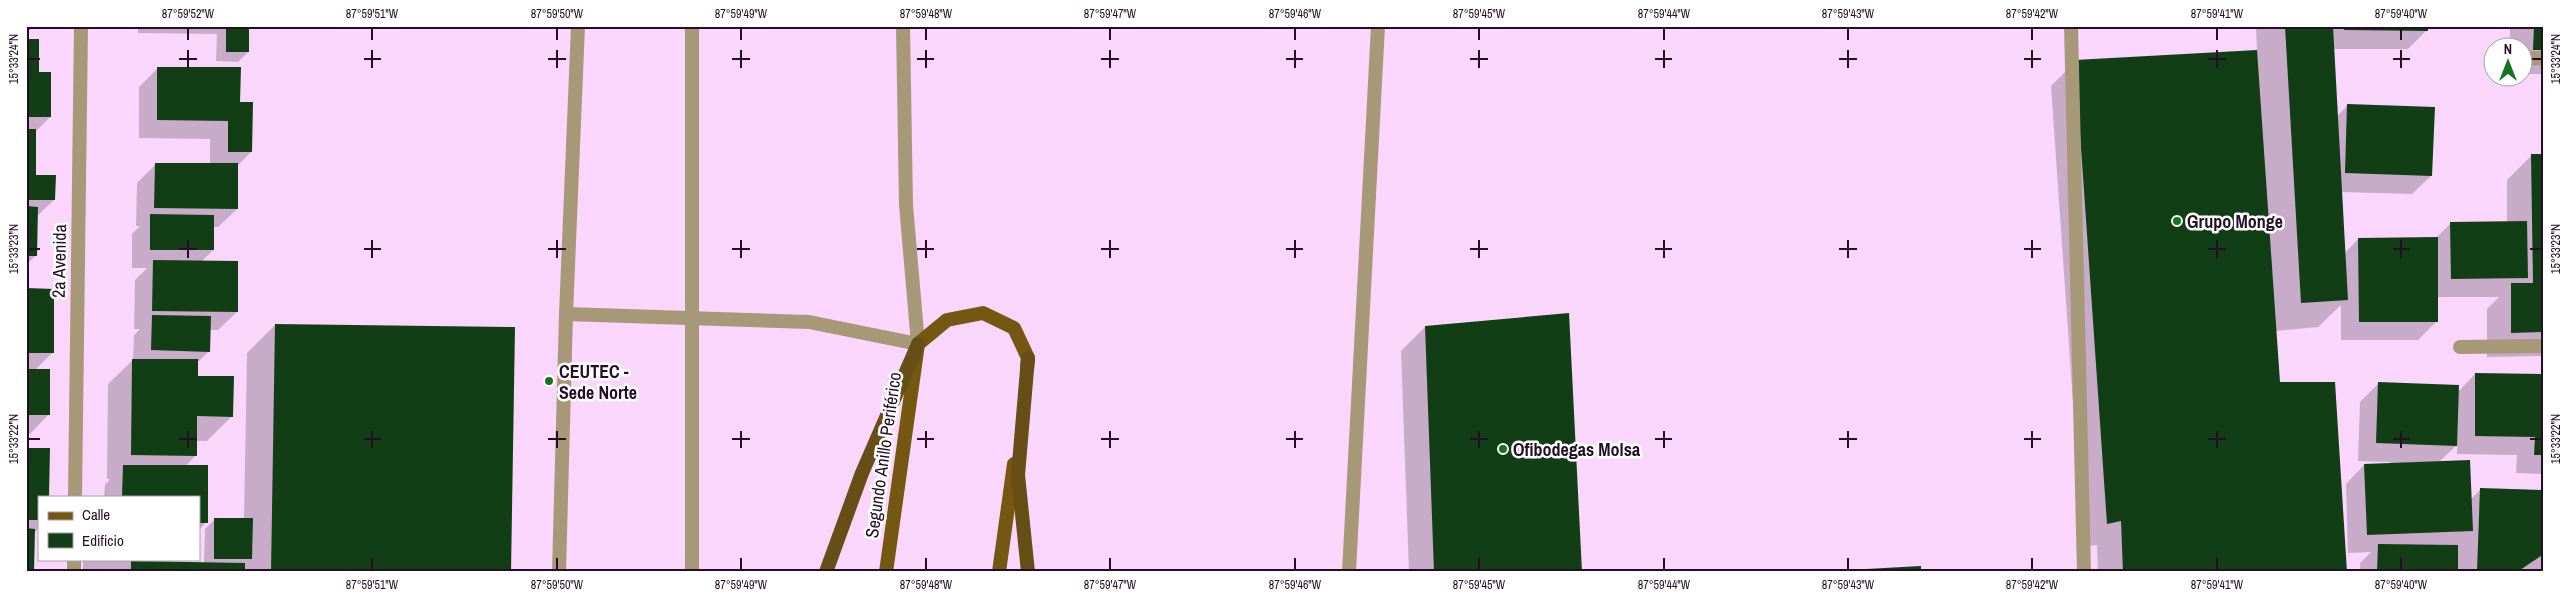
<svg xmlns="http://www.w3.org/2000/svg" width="2570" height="598" viewBox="0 0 2570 598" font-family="'Archivo Narrow',sans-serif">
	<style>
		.shadow { fill: #0003 }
		.building { fill: #113e15 }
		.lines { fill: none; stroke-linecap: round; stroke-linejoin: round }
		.service { stroke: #a79878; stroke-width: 14 }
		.minor { stroke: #a79878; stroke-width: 14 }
		.primary { stroke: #745711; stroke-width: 14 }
		.trunk { stroke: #664e16; stroke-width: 14 }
		.ticks { fill: none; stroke: #240e25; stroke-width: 2 }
		.poi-dot { fill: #157321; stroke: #fff; stroke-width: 2 }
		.labels { text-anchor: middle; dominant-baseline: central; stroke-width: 5; stroke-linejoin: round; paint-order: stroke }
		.poi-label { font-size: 18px; font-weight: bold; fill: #240e25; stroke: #fff; text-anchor: start }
		.street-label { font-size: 18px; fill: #240e25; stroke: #fff }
		.neatline { fill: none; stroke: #240e25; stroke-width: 2 }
		.ticks-label { font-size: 12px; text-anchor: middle; fill: #240e25 }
	</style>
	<rect width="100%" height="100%" fill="#fad6fc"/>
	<!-- shadow -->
	<g class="shadow">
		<path d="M26 26H34L26 34Z"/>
		<path d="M138 26H248V52L238 62 216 61 217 34 138 33Z"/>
		<path d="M2256 26H2426V31L2408 49H2333L2337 116 2348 105 2431 176 2412 194 2341 192 2344 254 2358 239H2435L2451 223 2507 222V180L2531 156 2544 155V356L2487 357V309L2499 297H2437V321L2418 340H2341V305L2318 327 2275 331 2278 383 2346 572H2098L2097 545 2083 547 2051 86 2076 61 2257 52Z"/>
		<path d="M2438 26H2506L2503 29Z"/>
		<path d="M2510 26H2544L2543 74H2522V48H2510Z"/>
		<path d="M26 40 50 117 35 132 34 176 54 200 36 217V255L26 265Z"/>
		<path d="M158 68 239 103 251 152 237 166V209L218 227H213V250L201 262 237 312 218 330H209V351L197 363 196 377 232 416 207 441H196V455L185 467H207L206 522 199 530V497H104L105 485 110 479H107L108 384 133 360 134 335 140 329H134L135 280 147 268H132V234L140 226H136L137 183 156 164H210V139L139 138V87Z"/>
		<path d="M26 290 52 353 35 370 48 415 30 434 26 433Z"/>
		<path d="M275 325 510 572H83V559H175L171 563 204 564 205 529 215 519H244L247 353Z"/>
		<path d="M1425 327 1581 572H1409L1401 351Z"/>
		<path d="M2475 374 2544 375V470L2540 474 2516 473 2517 455 2457 454V445L2439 462 2470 500 2481 489 2544 492V572H2360V563L2371 552 2348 553 2346 484 2364 465 2390 464V462L2358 461 2360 402 2379 383 2458 392Z"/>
		<path d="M26 449 39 497V528L34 533 26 572Z"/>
	</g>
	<!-- building -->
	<g class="building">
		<rect x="226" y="26" width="23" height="26"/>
		<path d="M2285 26H2333L2348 300 2301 303Z"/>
		<path d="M2344 26H2428V31L2344 30Z"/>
		<path d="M2534 26H2544V50H2533Z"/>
		<path d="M26 39H39V72H51V117H26Z"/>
		<path d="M2257 50 2280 382H2335L2347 572H2123L2121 521 2107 524 2075 60Z"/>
		<path d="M157 67H241L240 102H253L252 152H228V121L157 120Z"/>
		<path d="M2347 104 2435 107 2432 176 2345 173Z"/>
		<path d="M26 129H36V175H56L55 200H26Z"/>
		<path d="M2531 154H2544V332L2511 333V283H2533Z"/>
		<path d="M155 163H238V209L154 208Z"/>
		<path d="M26 206 38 207 37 256H26Z"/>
		<path d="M150 214 214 215V250H150Z"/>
		<path d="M2527 221 2528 278 2451 279 2450 222Z"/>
		<path d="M2438 237V322H2359L2358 238Z"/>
		<path d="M153 260 238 261V312L152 311Z"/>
		<path d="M26 288 54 289V353H26Z"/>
		<path d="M1569 313 1582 572H1434L1425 326Z"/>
		<path d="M152 315 211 316 210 352 151 350Z"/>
		<path d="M275 324 515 327 511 572H271Z"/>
		<path d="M132 359H198V376H234L233 417 197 416V456L131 455Z"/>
		<rect x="26" y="369" width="24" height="46"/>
		<path d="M2475 373 2544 374V455H2534L2535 437 2475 436Z"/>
		<path d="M2378 382 2459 385 2457 446 2376 443Z"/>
		<path d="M26 448H50L49 497H39V520H26Z"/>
		<path d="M2470 460 2473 531 2367 535 2364 464Z"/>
		<path d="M123 465H208V523H199V497H122Z"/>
		<path d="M2480 488 2544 490V554L2517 572H2477Z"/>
		<path d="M214 518H253L252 559H214Z"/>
		<path d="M26 528 35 529 34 572H26Z"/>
		<path d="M2378 544 2458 545V572H2377Z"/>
		<path d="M131 561 245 563V572H131Z"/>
		<path d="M1921 566V572H1848V570Z"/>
	</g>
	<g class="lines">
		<!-- service -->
		<g class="service">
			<path d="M2071 26 2084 572"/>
			<path d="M2522 59 2544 58"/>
			<path d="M566 314 809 322 918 344 906 205 903 26"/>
			<path d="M2460 347 2544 346"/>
			<path d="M559 572 566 314 578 26"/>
			<path d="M692 572V26"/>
			<path d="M1349 572 1378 26"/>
		</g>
		<!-- minor -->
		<g class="minor">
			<path d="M75 497 81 26"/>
			<path d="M74 572V559"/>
		</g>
		<!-- primary -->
		<g class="primary">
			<path d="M886 572 918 344 947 320 983 313 1014 328 1028 358 1027 368"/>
			<path d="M999 572 1014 464"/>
		</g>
		<!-- trunk -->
		<g class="trunk">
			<path d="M826 572 862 473 918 344"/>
			<path d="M1028 572 1018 475 1028 358"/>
		</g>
	</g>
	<!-- ticks -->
	<path class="ticks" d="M188 28V40M372 28V40M557 28V40M741 28V40M926 28V40M1110 28V40M1295 28V40M1479 28V40M1664 28V40M1848 28V40M2032 28V40M2217 28V40M2401 28V40M188 50V68M372 50V68M557 50V68M741 50V68M926 50V68M1110 50V68M1295 50V68M1479 50V68M1664 50V68M1848 50V68M2032 50V68M2217 50V68M2401 50V68M28 59H40M179 59H197M364 59H381M548 59H566M732 59H750M917 59H934M1101 59H1119M1286 59H1303M1470 59H1488M1655 59H1672M1839 59H1857M2024 59H2041M2208 59H2226M2393 59H2410M2530 59H2542M188 240V258M372 240V258M557 240V258M741 240V258M926 240V258M1110 240V258M1295 240V258M1479 240V258M1664 240V258M1848 240V258M2032 240V258M2217 240V258M2401 240V258M28 249H40M179 249H197M364 249H381M548 249H566M732 249H750M917 249H934M1101 249H1119M1286 249H1303M1470 249H1488M1655 249H1672M1839 249H1857M2024 249H2041M2208 249H2226M2393 249H2410M2530 249H2542M188 431V448M372 431V448M557 431V448M741 431V448M926 431V448M1110 431V448M1295 431V448M1479 431V448M1664 431V448M1848 431V448M2032 431V448M2217 431V448M2401 431V448M28 439H40M179 439H197M364 439H381M548 439H566M732 439H750M917 439H934M1101 439H1119M1286 439H1303M1470 439H1488M1655 439H1672M1839 439H1857M2024 439H2041M2208 439H2226M2393 439H2410M2530 439H2542M372 558V570M557 558V570M741 558V570M926 558V570M1110 558V570M1295 558V570M1479 558V570M1664 558V570M1848 558V570M2032 558V570M2217 558V570M2401 558V570"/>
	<!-- markers -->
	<g class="poi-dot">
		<circle cx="2177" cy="221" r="5"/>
		<circle cx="549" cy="381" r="5"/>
		<circle cx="1503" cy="449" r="5"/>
	</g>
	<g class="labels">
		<!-- poi labels -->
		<g class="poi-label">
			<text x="2187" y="221">Grupo Monge</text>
			<text x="559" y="371">CEUTEC -<tspan x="559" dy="21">Sede Norte</tspan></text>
			<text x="1513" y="449">Ofibodegas Molsa</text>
		</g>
		<!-- street labels -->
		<g class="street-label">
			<text transform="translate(59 261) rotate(-89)">2a Avenida</text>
			<text transform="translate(883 455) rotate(-82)">Segundo Anillo Periférico</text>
		</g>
	</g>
	<!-- border -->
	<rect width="2570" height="598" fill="none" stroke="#ffffff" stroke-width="55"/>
	<!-- legend -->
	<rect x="38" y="496" width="162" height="65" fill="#ffffff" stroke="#a79fa8"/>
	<rect x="48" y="512" width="25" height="8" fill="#745711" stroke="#a79fa8"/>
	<text x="82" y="520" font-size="15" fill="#240e25">Calle</text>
	<rect x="48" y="533" width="25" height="15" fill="#113e15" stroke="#a79fa8"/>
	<text x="82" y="546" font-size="15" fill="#240e25">Edificio</text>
	<!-- north arrow -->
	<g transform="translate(2508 62)"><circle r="24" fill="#ffffff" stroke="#a79fa8"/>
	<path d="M0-4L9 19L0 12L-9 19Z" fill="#157321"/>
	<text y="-8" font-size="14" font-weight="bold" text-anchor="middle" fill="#240e25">N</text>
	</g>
	<rect x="28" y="28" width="2514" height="542" class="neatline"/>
	<g class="ticks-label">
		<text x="188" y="18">87°59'52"W</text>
		<text x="372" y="18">87°59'51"W</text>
		<text x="557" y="18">87°59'50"W</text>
		<text x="741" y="18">87°59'49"W</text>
		<text x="926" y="18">87°59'48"W</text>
		<text x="1110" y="18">87°59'47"W</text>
		<text x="1295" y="18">87°59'46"W</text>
		<text x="1479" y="18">87°59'45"W</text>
		<text x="1664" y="18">87°59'44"W</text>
		<text x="1848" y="18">87°59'43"W</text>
		<text x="2032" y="18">87°59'42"W</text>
		<text x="2217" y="18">87°59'41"W</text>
		<text x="2401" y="18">87°59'40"W</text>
		<text transform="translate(14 59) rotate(-90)" y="4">15°33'24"N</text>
		<text transform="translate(2556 59) rotate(-90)" y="4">15°33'24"N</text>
		<text transform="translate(14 249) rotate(-90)" y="4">15°33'23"N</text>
		<text transform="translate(2556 249) rotate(-90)" y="4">15°33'23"N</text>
		<text transform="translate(14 439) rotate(-90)" y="4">15°33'22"N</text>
		<text transform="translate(2556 439) rotate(-90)" y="4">15°33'22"N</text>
		<text x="372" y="589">87°59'51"W</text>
		<text x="557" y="589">87°59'50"W</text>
		<text x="741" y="589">87°59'49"W</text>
		<text x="926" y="589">87°59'48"W</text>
		<text x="1110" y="589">87°59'47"W</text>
		<text x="1295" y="589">87°59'46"W</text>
		<text x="1479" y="589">87°59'45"W</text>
		<text x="1664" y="589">87°59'44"W</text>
		<text x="1848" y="589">87°59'43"W</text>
		<text x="2032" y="589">87°59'42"W</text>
		<text x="2217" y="589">87°59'41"W</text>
		<text x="2401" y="589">87°59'40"W</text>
	</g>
</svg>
